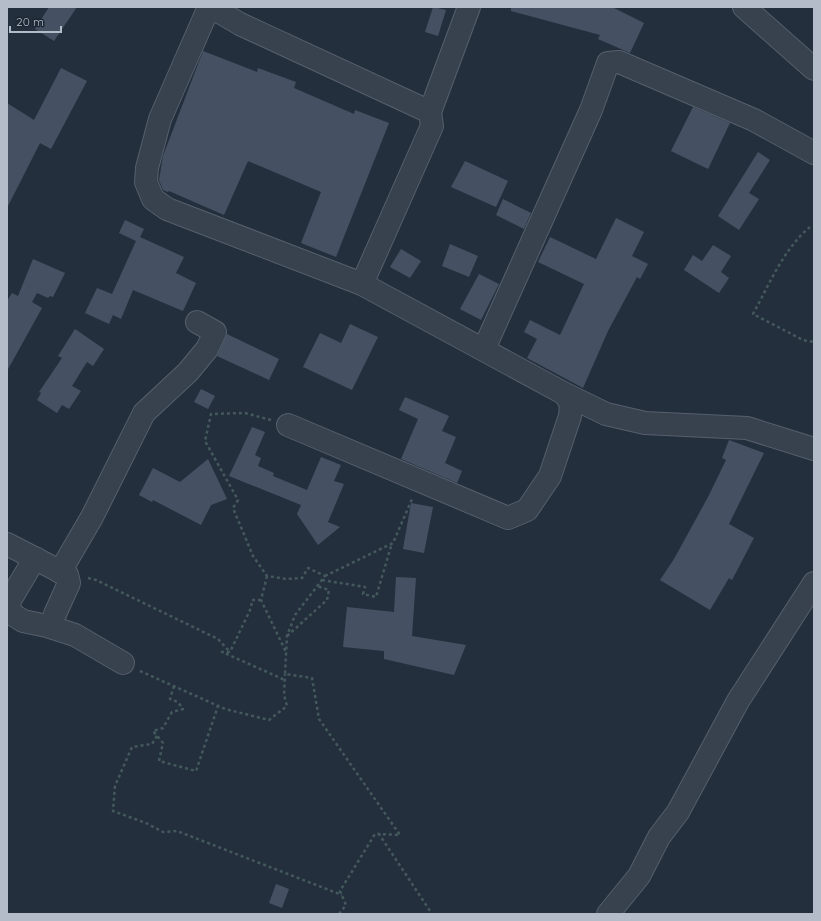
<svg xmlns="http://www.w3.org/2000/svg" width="821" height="921" viewBox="0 0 821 921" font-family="Quicksand,sans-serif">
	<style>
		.building { fill: #455162 }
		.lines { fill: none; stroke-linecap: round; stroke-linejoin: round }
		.minor-casing { stroke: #565f6c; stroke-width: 24 }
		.path { stroke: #44595c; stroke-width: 2.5; stroke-dasharray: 3 3; stroke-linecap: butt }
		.minor { stroke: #38414e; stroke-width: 22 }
	</style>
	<rect width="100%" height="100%" fill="#242f3e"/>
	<!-- building -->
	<g class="building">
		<path d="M49 7H77L54 41 35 29Z"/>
		<path d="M433 7 446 10 438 36 425 32Z"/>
		<path d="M511 7H612L644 23 630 53 598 39 600 35 511 11Z"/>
		<path d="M203 51 257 72 258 68 296 82 294 88 354 114 355 110 389 123 336 257 301 243 321 192 248 161 224 215 169 191 168 192 163 190 159 180 163 156Z"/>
		<path d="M61 68 87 81 51 149 40 143 7 208V103L34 120Z"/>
		<path d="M693 107 730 123 708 169 671 151Z"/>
		<path d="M758 152 770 160 749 193 759 199 739 230 718 216Z"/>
		<path d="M465 161 508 181 496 207 451 187Z"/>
		<path d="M503 199 531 213 524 229 496 215Z"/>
		<path d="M616 218 644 232 632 256 648 264 640 279 637 277 608 331 583 388 527 358 537 339 524 332 530 320 560 335 584 284 538 262 550 237 596 259Z"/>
		<path d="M125 220 144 229 140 237 184 257 176 273 196 283 183 311 133 290 121 319 113 315 109 324 85 313 97 288 112 294 136 241 119 233Z"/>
		<path d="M450 244 478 256 469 277 442 266Z"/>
		<path d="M713 245 731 256 721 272 729 278 719 293 684 270 693 255 702 261Z"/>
		<path d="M401 249 421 261 410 278 390 267Z"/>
		<path d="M33 259 65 273 53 297 50 296 48 298 37 293 32 302 42 308 7 371V301L12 293 18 296Z"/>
		<path d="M479 274 499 284 481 320 460 309Z"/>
		<path d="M350 324 378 337 352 390 303 367 320 333 341 343Z"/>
		<path d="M75 329 104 349 93 366 87 362 72 386 81 391 69 409 62 405 57 413 37 400 41 393 39 392 62 358 58 356Z"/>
		<path d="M227 334 279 359 269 380 217 356Z"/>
		<path d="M201 389 215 396 208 409 194 402Z"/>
		<path d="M405 397 449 416 442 431 456 437 445 463 462 471 457 483 401 459 418 419 399 410Z"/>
		<path d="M252 427 265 432 255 455 261 458 258 466 274 473 273 476 307 490 321 457 341 465 334 481 344 484 328 522 340 527 318 545 297 514 301 505 229 476Z"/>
		<path d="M729 440 764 453 729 524 754 538 732 580 729 578 710 610 660 580 674 559 708 497 726 460 722 458Z"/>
		<path d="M208 459 227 499 211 505 201 525 153 500 152 502 139 495 153 468 180 482Z"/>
		<path d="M411 503 433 507 424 553 403 549Z"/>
		<path d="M396 577 416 578 412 636 466 645 454 675 384 659V651L343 647 347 607 394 612Z"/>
		<path d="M276 884 289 889 282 908 269 903Z"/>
	</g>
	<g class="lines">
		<defs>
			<g id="minor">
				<path d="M209 7 160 119 147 168 146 182 153 199 167 209 362 284 565 394 571 404 570 416 550 476 527 510 508 518 288 425"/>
				<path d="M211 7 240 24 430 112 432 126 362 284"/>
				<path d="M744 7 814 69"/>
				<path d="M430 112 469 7"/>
				<path d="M484 349 591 110 608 63 619 62 754 120 814 153"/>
				<path d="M565 394 606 414 645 423 747 428 814 449"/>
				<path d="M7 544 67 575 69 583 55 614"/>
				<path d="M35 558 10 600 9 612 23 621 47 626 75 635 123 663"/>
				<path d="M60 572 92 517 144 413 188 372 207 349 215 332 197 322"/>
				<path d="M608 914 639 876 659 837 678 812 738 701 814 583"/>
			</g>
		</defs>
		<!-- minor casing -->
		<use href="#minor" class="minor-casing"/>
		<!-- path -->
		<g class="path">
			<path d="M810 227C784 248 769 285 753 314L803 340 814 342"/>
			<path d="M271 420 245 413 211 414 205 441 238 500 233 508 253 556 267 576 286 579 302 578 308 568 325 576 295 615 287 636 285 674 312 678 319 719 400 835 379 834 432 914"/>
			<path d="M267 576 261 600 286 652"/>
			<path d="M325 576 393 543 412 499"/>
			<path d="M88 578 96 580 218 639 230 652"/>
			<path d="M322 580 365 587 363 594 376 597 392 543"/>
			<path d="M261 600H252L251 608 230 652H222L285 680"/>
			<path d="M287 636 327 600 329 590 317 586"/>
			<path d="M140 671 225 709 269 720 287 706 284 695 285 674"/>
			<path d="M174 686 170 699 178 702 183 709 172 712 163 728 153 731 163 743 159 761 196 771 218 706"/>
			<path d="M157 736 152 744 132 747 115 786 113 811 146 823 163 832 177 831 342 895"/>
			<path d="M339 914 346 905 340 891 375 834H379"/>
		</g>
		<!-- minor -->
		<use href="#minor" class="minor"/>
	</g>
	<!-- border -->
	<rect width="821" height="921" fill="none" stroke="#b4bcc9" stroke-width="16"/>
	<!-- scale -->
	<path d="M10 26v6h51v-6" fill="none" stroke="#b4bcc9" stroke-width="2"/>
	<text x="16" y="26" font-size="12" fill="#b4bcc9" stroke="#1d2633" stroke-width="3" paint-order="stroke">20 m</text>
</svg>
